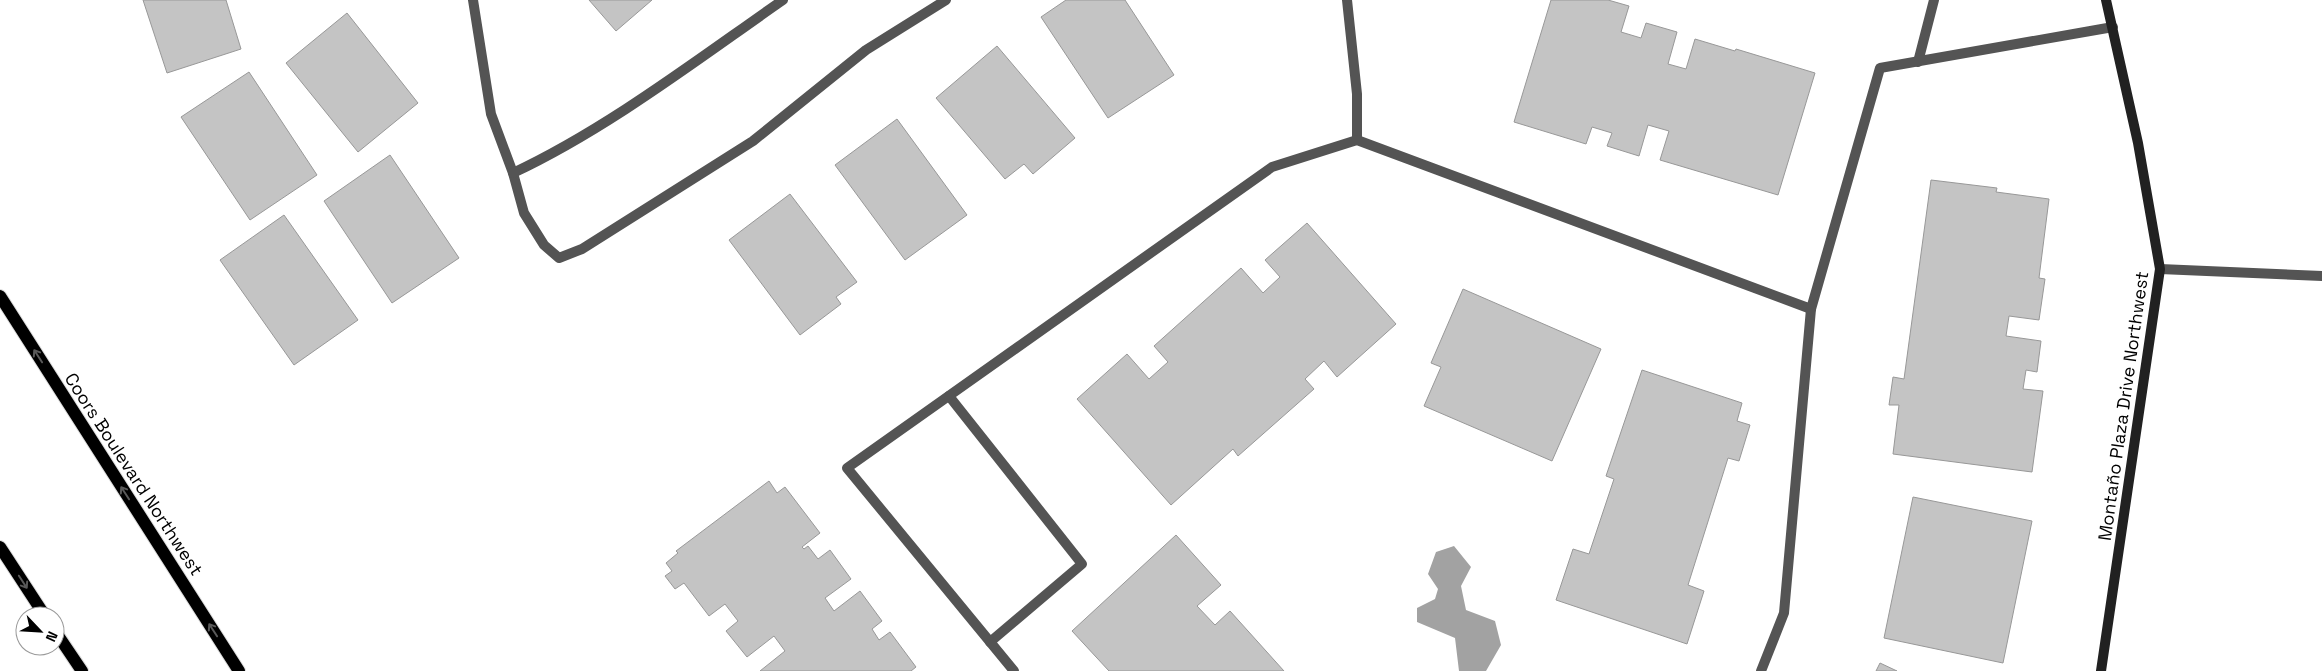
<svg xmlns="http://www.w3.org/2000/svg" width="2322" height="671" viewBox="0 0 2322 671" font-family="'Space Grotesk',sans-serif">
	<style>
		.water { fill: #a2a2a2 }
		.building { fill: #c4c4c4; stroke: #989898 }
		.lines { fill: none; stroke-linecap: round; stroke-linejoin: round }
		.primary-casing { stroke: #dbdbdb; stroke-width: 14 }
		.lane { stroke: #545454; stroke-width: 10 }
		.street { stroke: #545454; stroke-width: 10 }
		.secondary { stroke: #212121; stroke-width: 10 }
		.primary { stroke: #000; stroke-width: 12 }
		.oneway { stroke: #595959 }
		.labels { text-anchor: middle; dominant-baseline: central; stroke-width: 5; stroke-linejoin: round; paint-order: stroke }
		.street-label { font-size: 18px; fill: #000; stroke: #fff }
	</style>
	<rect width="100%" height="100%" fill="#fff"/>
	<!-- water -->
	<path class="water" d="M1454 546 1471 567 1461 586 1466 610 1495 621 1501 645 1486 671H1459L1455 638 1417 622V608L1435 599 1438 589 1428 574 1436 552Z"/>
	<!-- building -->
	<g class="building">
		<path d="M143 0H226L241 49 167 73Z"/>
		<path d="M589 0H652L616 31Z"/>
		<path d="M1066 0H1125L1174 75 1108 118 1041 17Z"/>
		<path d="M1551 0H1608L1629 6 1621 32 1641 38 1646 23 1677 32 1668 64 1686 69 1695 39 1735 51 1736 49 1815 73 1778 195 1660 160 1669 131 1648 125 1639 156 1607 146 1612 133 1592 127 1586 144 1514 122Z"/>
		<path d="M347 13 418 103 358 152 286 63Z"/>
		<path d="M997 46 1075 138 1033 174 1024 164 1005 179 936 98Z"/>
		<path d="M249 72 317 175 250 220 181 117Z"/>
		<path d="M897 119 967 215 905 260 835 165Z"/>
		<path d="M390 155 459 258 392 303 324 201Z"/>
		<path d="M1931 180 1997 188 1996 192 2049 199 2039 278 2045 279 2039 320 2009 316 2006 336 2041 341 2037 372 2026 370 2023 389 2043 391 2032 472 1893 454 1899 405H1889L1893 377 1904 379Z"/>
		<path d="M790 194 857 282 836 297 841 304 800 335 729 240Z"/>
		<path d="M284 215 358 320 294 365 220 260Z"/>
		<path d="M1307 223 1396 324 1337 377 1324 361 1305 379 1314 389 1238 456 1233 449 1171 505 1077 399 1127 354 1149 379 1168 362 1154 346 1241 268 1263 293 1280 277 1265 260Z"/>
		<path d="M1463 289 1601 349 1552 461 1424 406 1441 367 1431 363Z"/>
		<path d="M1642 370 1742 403 1737 421 1750 425 1739 461 1728 458 1688 585 1704 591 1687 644 1556 600 1573 549 1589 554 1614 479 1606 476Z"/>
		<path d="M769 481 777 493 785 487 820 533 802 547 804 549 808 546 818 559 830 550 851 579 825 598 834 611 860 591 882 621 872 629 879 640 890 632 916 667 911 671H760L785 651 774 636 747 657 726 631 738 621 725 604 709 616 684 583 675 589 665 576 672 571 666 563 678 553 676 551Z"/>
		<path d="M1913 497 2032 521 2003 663 1884 638Z"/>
		<path d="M1176 535 1221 585 1197 606 1215 625 1230 611 1284 671H1109L1072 631Z"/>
		<path d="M1880 663 1897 671H1876Z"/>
	</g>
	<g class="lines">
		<defs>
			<g id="primary">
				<path d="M0 296 239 671"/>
				<path d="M0 547 45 616"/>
				<path d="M55 631 82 671"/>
			</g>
		</defs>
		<!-- primary casing -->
		<use href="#primary" class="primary-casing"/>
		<!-- lane -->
		<g class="lane">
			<path d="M473 0 491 114 513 173 524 213 544 245 559 258 582 249 753 141 866 50 946 0"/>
			<path d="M1347 0 1357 94V140"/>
			<path d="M1918 62 1934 0"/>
			<path d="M513 173C607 129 698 59 783 0"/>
			<path d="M949 396 1082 564 990 642"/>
			<path d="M1014 671 847 468 1272 167 1357 140 1811 309 1880 68 2113 27"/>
			<path d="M1761 671 1784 613 1811 309"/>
		</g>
		<!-- street -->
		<path class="street" d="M2160 269 2322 276"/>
		<!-- secondary -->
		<path class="secondary" d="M2101 671 2160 269 2138 143 2106 0"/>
		<!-- primary -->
		<use href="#primary" class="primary"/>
	</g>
	<!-- one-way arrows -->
	<defs><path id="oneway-shaft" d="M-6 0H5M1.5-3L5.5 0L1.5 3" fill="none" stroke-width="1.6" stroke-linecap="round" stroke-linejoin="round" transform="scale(1.25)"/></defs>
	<g class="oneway">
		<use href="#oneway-shaft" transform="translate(38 356) rotate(-123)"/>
		<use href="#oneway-shaft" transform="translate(125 493) rotate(-123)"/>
		<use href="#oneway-shaft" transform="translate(23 582) rotate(57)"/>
		<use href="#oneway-shaft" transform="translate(213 630) rotate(-123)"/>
	</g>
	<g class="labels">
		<!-- street labels -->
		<g class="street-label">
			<text transform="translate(2123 406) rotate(-82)">Montaño Plaza Drive Northwest</text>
			<text transform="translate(134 474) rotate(57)">Coors Boulevard Northwest</text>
		</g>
	</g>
	<!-- north arrow -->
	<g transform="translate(40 631) rotate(115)"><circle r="24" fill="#ffffff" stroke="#999999"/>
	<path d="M0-4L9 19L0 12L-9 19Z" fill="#000000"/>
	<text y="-8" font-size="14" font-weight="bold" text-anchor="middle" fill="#000000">N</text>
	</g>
</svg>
